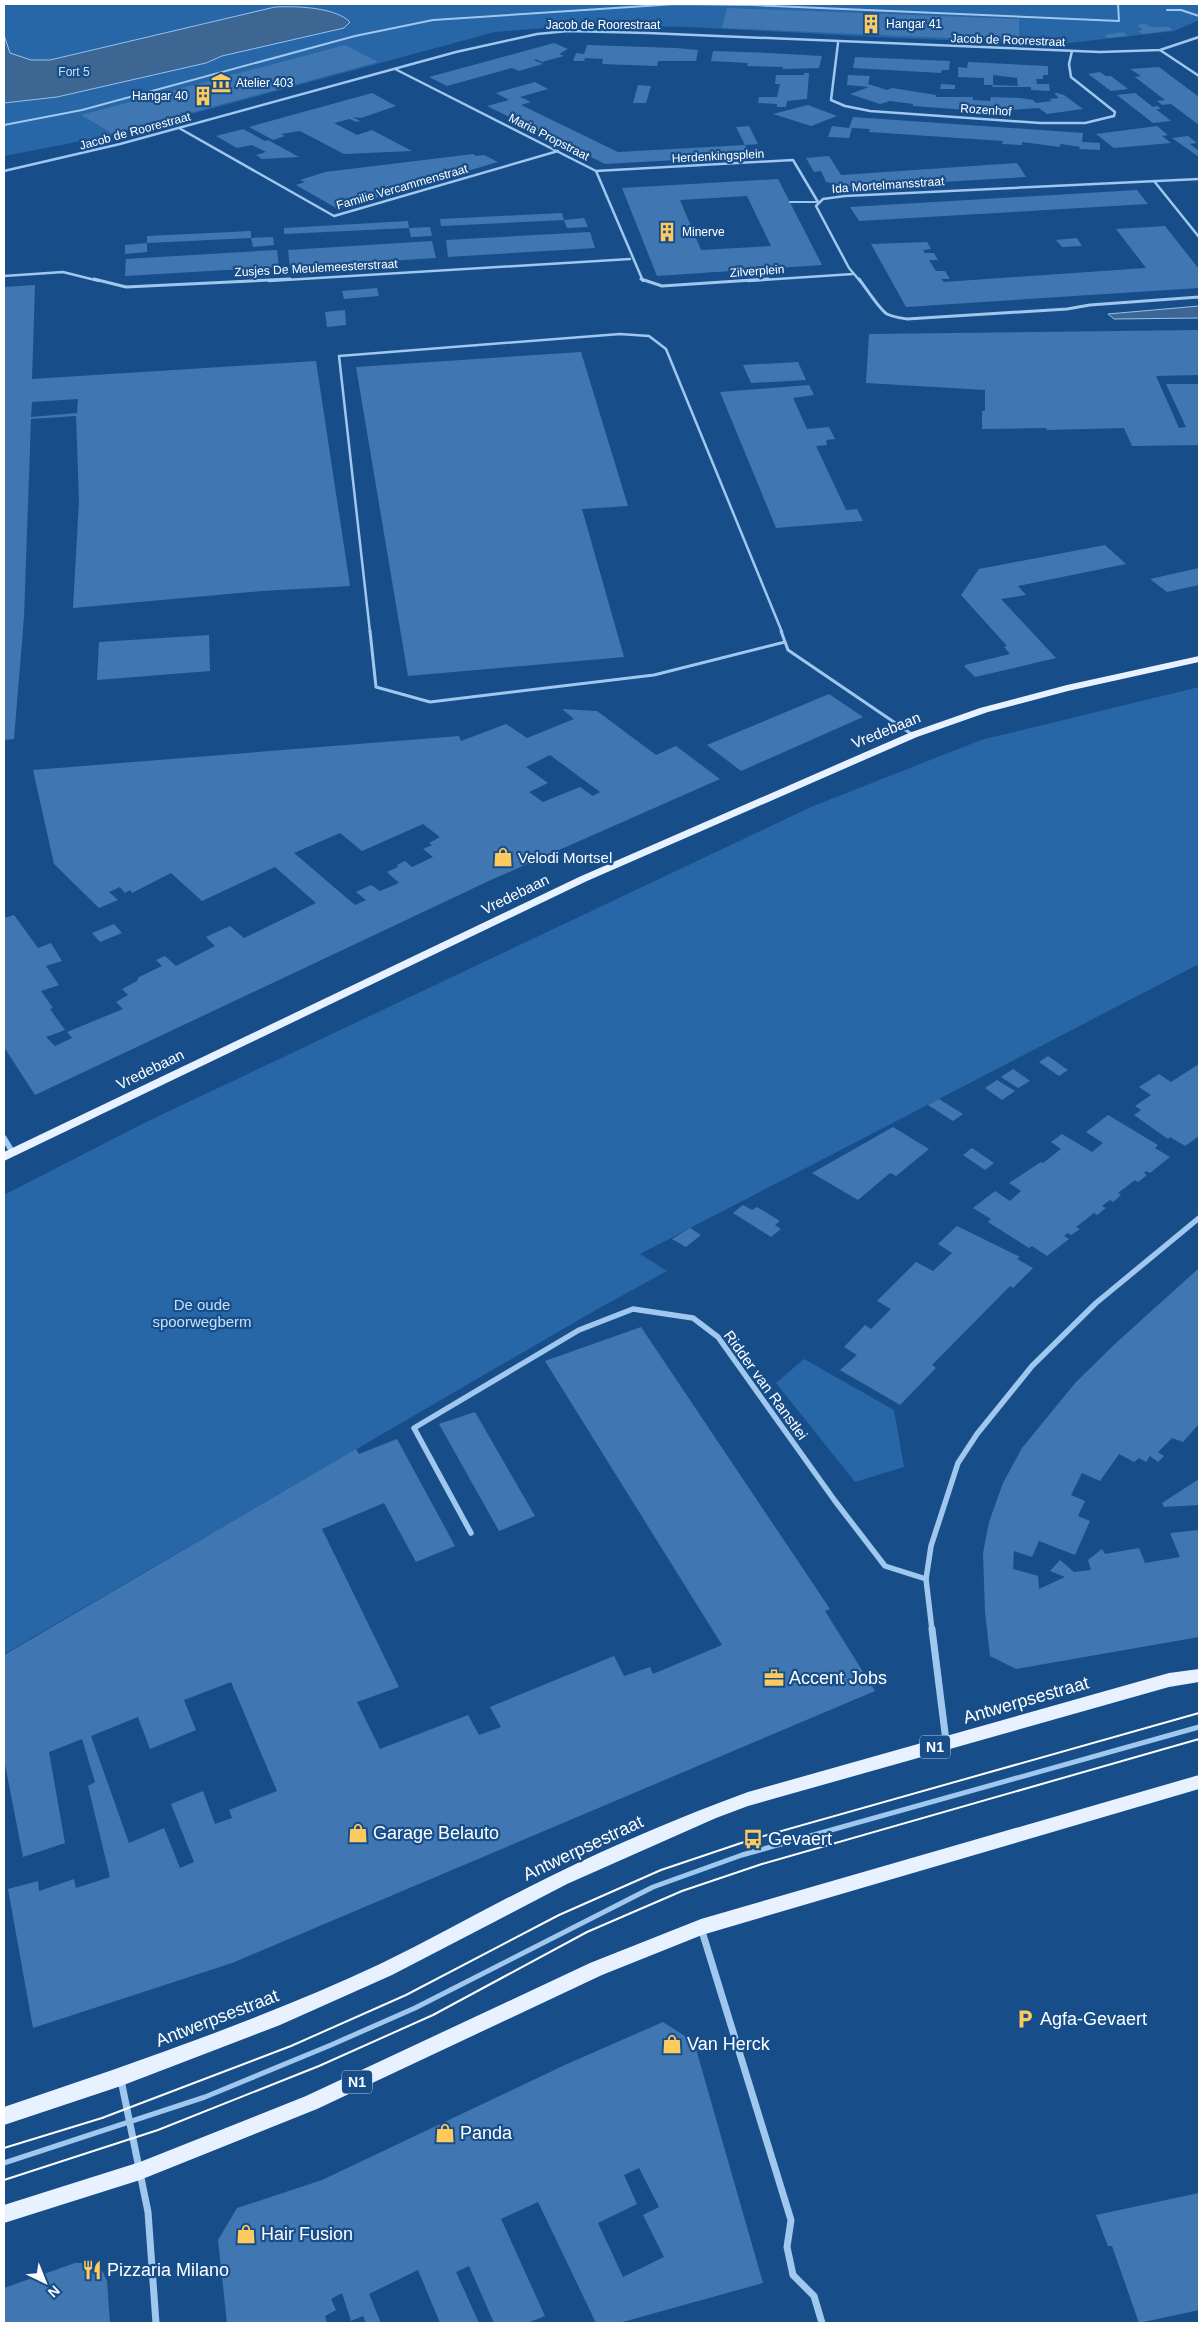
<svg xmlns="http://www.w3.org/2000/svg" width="1203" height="2327" viewBox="0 0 1203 2327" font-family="Helvetica,sans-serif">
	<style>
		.green { fill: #2766a7 }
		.water { fill: #3e6692; stroke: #93c2f1 }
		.building { fill: #4077b3; fill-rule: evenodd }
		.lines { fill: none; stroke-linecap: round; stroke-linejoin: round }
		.lane-far3 { stroke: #a0c7ee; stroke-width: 2 }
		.lane-far2 { stroke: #a0c7ee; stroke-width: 2.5 }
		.lane-far1 { stroke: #a0c7ee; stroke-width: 3 }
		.lane { stroke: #a0c7ee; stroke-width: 5 }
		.street-far3 { stroke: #a0c7ee; stroke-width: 2.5 }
		.street-far2 { stroke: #a0c7ee; stroke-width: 3 }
		.street-far1 { stroke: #a0c7ee; stroke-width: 5.5 }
		.street { stroke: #a0c7ee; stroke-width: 7 }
		.primary { fill: #e7f1ff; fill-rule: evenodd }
		.tram { stroke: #fff; stroke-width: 2 }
		.labels { text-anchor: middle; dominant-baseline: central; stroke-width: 4.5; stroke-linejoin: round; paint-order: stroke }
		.far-poi-label { font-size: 12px; fill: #fff; stroke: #174e8a; text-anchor: start }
		.far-street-label { font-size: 12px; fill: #fff; stroke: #174e8a }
		.far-park-label { font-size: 12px; fill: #c6e0fa; stroke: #174e8a }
		.shield { fill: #174e8a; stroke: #b9cadc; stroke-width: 1 }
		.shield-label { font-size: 14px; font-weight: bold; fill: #fff }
		.street-label { font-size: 15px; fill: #fff; stroke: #174e8a }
		.poi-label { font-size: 15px; fill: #fff; stroke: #174e8a; text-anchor: start }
		.park-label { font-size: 15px; fill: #c6e0fa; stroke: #174e8a }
		.near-poi-label { font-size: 18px; fill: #fff; stroke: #174e8a; text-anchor: start }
		.near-street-label { font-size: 18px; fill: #fff; stroke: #174e8a }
	</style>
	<rect width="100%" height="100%" fill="#174e8a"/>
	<!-- green -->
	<g class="green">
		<path d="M4 4H1199V20L1174 31 1060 44 895 38 690 27 582 25 495 32 113 135 4 156Z"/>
		<path d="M1199 687V964L640 1254 667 1271 594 1311 4 1654V1195L144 1123 811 807 981 740Z"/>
		<path d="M804 1359 894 1410 904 1467 855 1482 776 1383Z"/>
	</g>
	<!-- water -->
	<g class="water">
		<path d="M275 7C296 6 335 7 350 22L344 28 222 56 206 63 57 97 4 103V35L10 53 31 60H50Z"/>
		<path d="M1199 306V318L1114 319 1108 314Z"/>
	</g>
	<!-- building -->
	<g class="building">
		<path d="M727 8 1019 19V41L722 28Z"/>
		<path d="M1146 24 1150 27H1169L1173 30 1143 34 1138 31 1143 30 1137 25Z"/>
		<path d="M1123 32 1128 36 1108 38 1104 35Z"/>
		<path d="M554 43 568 49 559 54 564 56 542 62 536 59 534 60 543 64 529 68 519 71 512 68 447 86 429 77Z"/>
		<path d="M345 45 378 62 190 113 187 111 179 113 183 115 113 134 81 115Z"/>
		<path d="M587 45 676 48 698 50 696 61H658L657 66 602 64 603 59 585 58 584 61H573L576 53 584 54Z"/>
		<path d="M713 51 768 53 822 56 819 68 782 69 783 67 747 66 748 63 711 61Z"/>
		<path d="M855 57 950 61 949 70H942L941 73 853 68Z"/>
		<path d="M968 62 1048 66V75H1043V79H1036L1037 84H1049L1050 91 1031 90V87H992L993 85H984V78L958 77V67L967 68ZM993 75 1017 78 1018 86 993 85Z"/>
		<path d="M1159 67 1199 97V125L1171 104 1162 105 1157 101 1165 100 1135 77 1141 76 1130 69Z"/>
		<path d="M1100 72 1106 76H1111L1128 89 1111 91 1088 74Z"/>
		<path d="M804 73H809L807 99 787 101 786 107H777V104L758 103 759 97H777L780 84H775L776 75H804Z"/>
		<path d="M848 75 870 76 868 84 887 90 892 88 936 95V97H973V100L990 101 991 97 1020 98 1033 100 1036 103 1052 101 1049 99 1059 98 1054 93H1057L1064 95 1083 109 1047 114 1039 108 1010 110 1009 113 913 106V104L890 101 880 104 850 94 869 87 847 85Z"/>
		<path d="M535 82 548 89 520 97 531 102 521 105 618 152 745 145 750 156 605 164 487 106 509 100 496 93Z"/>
		<path d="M941 84 955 85V89H940Z"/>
		<path d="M638 85 651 86 646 103H633Z"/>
		<path d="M372 93 396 106 361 118 353 117 360 121 356 122 350 119 334 123 357 135 372 130 412 151 344 154 300 131 281 134 285 136 273 140 249 127Z"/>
		<path d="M1135 93 1153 107 1157 106 1161 109H1156L1171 121 1153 123 1117 95Z"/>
		<path d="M808 105 837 116 811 126 773 114Z"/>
		<path d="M853 117 1083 133 1082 142 1100 143V150L1079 149 1080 147 1068 145 1060 144V147L1022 142V145L1002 144 1003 141 869 132 870 129 852 128 849 138 828 137 832 126 849 128Z"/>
		<path d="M749 126 758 144 745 145 736 127Z"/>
		<path d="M1157 126 1168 135 1162 136 1171 143 1114 148 1096 134Z"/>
		<path d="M243 129 265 141 268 140 299 157 262 159 256 155 266 152 252 145 237 148 216 136Z"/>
		<path d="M1188 136 1197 143 1190 144 1199 151V157L1172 138Z"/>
		<path d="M473 154 476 156 484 155 498 162 338 209 296 185 305 182 300 180 325 172Z"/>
		<path d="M829 156 841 175 1017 163 1026 177 856 187 826 182 821 171 814 172 806 158Z"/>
		<path d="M778 179 822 265 657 276 622 188ZM747 196 771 246 701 250 680 200Z"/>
		<path d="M1137 190 1148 204 859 221 850 207Z"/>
		<path d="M562 213 564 220 441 226 440 219Z"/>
		<path d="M584 218 588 227 567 228 564 220Z"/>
		<path d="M408 221 409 228 284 234V228Z"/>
		<path d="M1165 226 1199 269V288L906 307 871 244 927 242 931 249 923 250 925 253H934L938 260H929L936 271H945L950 279H941L944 282 1146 268 1116 229Z"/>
		<path d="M430 227 432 236 411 237 409 228Z"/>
		<path d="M251 231V238L147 243V236Z"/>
		<path d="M590 232 595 248 448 257 446 240Z"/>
		<path d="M273 237 274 245 253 247 251 238Z"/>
		<path d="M1077 238 1082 246 1062 247 1056 240Z"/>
		<path d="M432 241 436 258 290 267 288 250Z"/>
		<path d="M147 243V252L125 254V245Z"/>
		<path d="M277 250 279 267 125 276 126 259Z"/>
		<path d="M35 285 32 379 316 361 350 586 262 591 73 608 79 501 76 416 31 419 24 617 14 739 4 740V287ZM78 399 77 413 31 417 32 402Z"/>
		<path d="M377 288 379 296 344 299 342 291Z"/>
		<path d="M345 310 346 325 327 327 325 312Z"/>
		<path d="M1199 330V375L1156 376 1179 428 1186 427 1166 384H1199V445L1132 446 1124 428 1047 430 1046 428 982 429V411H985V390L866 383 869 334Z"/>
		<path d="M581 352 628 506 582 509 624 657 408 676 356 367Z"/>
		<path d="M798 362 806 380 751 383 743 365Z"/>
		<path d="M809 385 814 395 793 398 807 429 829 427 835 439 826 440 827 445 816 446 846 510 857 509 863 521 776 528 720 392Z"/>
		<path d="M1105 545 1126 564 1018 586 1026 595 1001 599 1056 658 975 677 965 667V665L1010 654 1004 647 1007 646 961 595 979 569Z"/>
		<path d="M1199 568V585L1167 592 1150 579Z"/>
		<path d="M209 635 210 671 97 680 99 642Z"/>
		<path d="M829 694 863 717 741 771 707 745Z"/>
		<path d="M562 709 597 711 656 755 676 746 720 779 493 879 35 1095 4 1047V918L14 915 38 948 51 943 62 961 46 966 59 985 41 991 53 1008 50 1009 65 1030 46 1037 55 1046 72 1038 67 1032 123 1009 116 1002 128 995 122 989 137 981 139 977 162 966 156 960 165 956 176 966 215 946 206 937 230 926 244 938 316 903 275 867 202 901 171 873 132 893 130 890 125 893 120 887 109 892 118 900 99 908 54 864 33 770 459 736 461 741 506 724 527 738 574 719ZM550 755 600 792 593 796 580 787 543 802 529 792 548 783 526 767ZM423 824 440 837 429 843 432 845 423 849 433 857 412 867 405 861 397 865 398 867 387 872 399 883 380 891 371 885 356 892 366 900 355 905 294 853 340 833 362 851Z"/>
		<path d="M114 924 122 933 100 942 92 933Z"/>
		<path d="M1048 1056 1068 1070 1059 1076 1039 1062Z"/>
		<path d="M1199 1064V1136L1185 1146 1170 1137 1168 1139 1134 1115 1141 1110 1135 1106 1151 1095 1139 1087 1159 1074 1171 1082Z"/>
		<path d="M1013 1069 1030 1081 1018 1088 1001 1077Z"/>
		<path d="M997 1080 1015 1091 1002 1100 985 1088Z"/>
		<path d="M939 1099 963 1114 953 1121 928 1105Z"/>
		<path d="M1108 1115 1158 1145 1155 1148 1170 1157 1150 1173 1146 1171 1144 1173 1147 1175 1138 1182 1135 1180 1118 1193 1121 1195 1113 1202 1110 1200 1102 1206 1106 1208 1097 1215 1094 1213 1076 1227 1080 1229 1071 1235 1068 1233 1064 1236 1069 1239 1047 1256 1032 1246 1029 1248 988 1222 991 1219 973 1208 995 1191 1010 1201 1021 1191 1009 1183 1041 1162 1043 1163 1061 1149 1051 1142 1062 1134 1092 1152 1103 1143 1086 1132Z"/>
		<path d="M893 1127 929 1149 896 1176 890 1173 858 1200 812 1173Z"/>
		<path d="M972 1148 994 1163 985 1170 963 1155Z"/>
		<path d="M743 1205 752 1210 757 1207 780 1221 775 1225 781 1229 771 1237 733 1213Z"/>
		<path d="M957 1226 1020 1257 1017 1259 1033 1268 1013 1288 1010 1286 932 1365 936 1368 900 1405 840 1370 857 1355 844 1347 865 1325 871 1329 891 1309 877 1301 916 1262 933 1271 952 1253 938 1244Z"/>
		<path d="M690 1228 701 1235 686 1247 672 1239Z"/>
		<path d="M1199 1268V1424L1183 1442 1172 1438 1158 1452 1164 1456 1158 1462 1150 1456 1146 1462 1139 1458 1134 1462 1119 1454 1100 1481 1082 1473 1071 1495 1085 1501 1078 1516 1090 1521 1075 1555 1039 1541 1032 1557 1014 1551 1013 1569 1038 1576 1039 1589 1065 1577 1050 1571 1060 1560 1074 1572 1091 1570 1088 1560 1102 1549 1105 1554 1139 1548 1145 1563 1180 1557 1170 1533 1199 1530V1637L1016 1669 990 1656 985 1612 983 1553 989 1522 1003 1483 1022 1448 1076 1382 1116 1343Z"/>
		<path d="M641 1327 830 1609 825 1611 875 1691 232 1963 33 2028 8 1889 38 1881 39 1891 74 1879 76 1888 110 1877 88 1786 95 1782 82 1739 49 1752 65 1843 23 1857 4 1759V1655L356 1449 359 1454 397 1439 455 1546 416 1562 384 1503 322 1529 399 1687 357 1702 380 1749 468 1715 479 1735 501 1727 490 1707 614 1656 624 1676 650 1667 653 1674 722 1645 545 1361ZM231 1682 277 1791 229 1810 232 1818 215 1824 203 1791 171 1804 194 1862 180 1868 164 1828 129 1843 91 1736 138 1717 150 1749 196 1730 184 1700Z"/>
		<path d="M475 1412 535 1516 499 1531 439 1424Z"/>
		<path d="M1199 1479V1505L1164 1507 1162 1503Z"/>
		<path d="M663 2022 694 2042 763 2283 619 2323H596L538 2202 501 2219 545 2316 527 2323H494L469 2266 456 2272 479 2323H440L418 2270 369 2294 381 2323H366L363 2316 351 2321 342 2293 331 2299 336 2310 325 2316 327 2323H227L218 2240 237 2208 322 2180 567 2064ZM639 2168 659 2207 643 2215 664 2257 623 2277 598 2223 637 2204 624 2175Z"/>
		<path d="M1199 2193V2310L1139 2323 1112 2246H1108L1096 2215Z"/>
		<path d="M75 2263H89L103 2272 107 2281 110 2323H4V2288Z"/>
	</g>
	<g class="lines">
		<!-- lane-far3 -->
		<g class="lane-far3">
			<path d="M1167 10H1181L1199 16"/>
			<path d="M4 125 82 110 355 36 433 20 676 4 752 5 1119 21 1118 4"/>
			<path d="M790 202H818"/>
		</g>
		<!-- lane-far2 -->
		<path class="lane-far2" d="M370 632 339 356 620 334 649 336 666 349 782 632"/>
		<!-- lane-far1 -->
		<g class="lane-far1">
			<path d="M370 631 376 687 430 702 654 675 785 642"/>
			<path d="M781 631 788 650 913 735"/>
		</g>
		<!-- lane -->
		<path class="lane" d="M4 2163 205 2097 331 2045 415 2008 653 1887 742 1855 1199 1727"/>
		<!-- street-far3 -->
		<g class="street-far3">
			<path d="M838 43 831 100 845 106 870 111 1040 123H1085L1114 116 1115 112 1071 77 1069 64 1072 51"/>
			<path d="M1160 50 1199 76"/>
			<path d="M395 69 596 171 643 281"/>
			<path d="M179 128 334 216 558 151"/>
			<path d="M4 171 120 144 456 52 537 34 568 31 648 33 1100 52 1160 50 1199 37"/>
			<path d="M596 171 793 160 818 202"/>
			<path d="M1154 181 1199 237"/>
			<path d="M4 276 63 272 99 281"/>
			<path d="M269 281 630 259"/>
			<path d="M748 281 853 274"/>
			<path d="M860 281 849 268 816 206 823 199 845 196 1199 179"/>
		</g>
		<!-- street-far2 -->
		<g class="street-far2">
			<path d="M94 279 126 287 290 279"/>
			<path d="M641 279 662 286 768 279"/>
			<path d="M859 279C866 288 880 310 887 314 893 317 901 318 907 319L1067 309 1090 305 1199 297"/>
		</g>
		<!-- street-far1 -->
		<g class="street-far1">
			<path d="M4 1138 13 1153"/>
			<path d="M471 1533 414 1428 579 1330 633 1309 693 1318 718 1337 835 1501 885 1566 926 1579"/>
			<path d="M932 1630 926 1579 931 1546 958 1463 977 1434 1032 1366 1096 1303 1199 1218"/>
		</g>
		<!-- street -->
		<g class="street">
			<path d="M932 1629 946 1741"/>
			<path d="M701 1928 791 2220 787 2247 793 2275 814 2296 822 2323"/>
			<path d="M121 2080 148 2212 156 2323"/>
		</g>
		<!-- primary -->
		<g class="primary">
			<path d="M1199 656V662L1068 691 988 712 917 737 587 881 4 1161V1152L579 877 909 733 980 708 1067 685Z"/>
			<path d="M1199 1669V1682L1169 1687 748 1806 716 1818 567 1884 392 1975 280 2025 121 2086 4 2125V2107C131 2064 258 2021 380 1964 438 1936 495 1903 553 1875 616 1844 682 1816 748 1792L1169 1673Z"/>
			<path d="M1199 1775V1789L702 1935 602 1975 317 2109 140 2180 4 2223V2205L140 2162 306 2096 590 1963 701 1919Z"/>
		</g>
		<!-- tram -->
		<g class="tram">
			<path d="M4 2148 102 2118 291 2046 406 1995 559 1915 661 1870 753 1839 1199 1713"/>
			<path d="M4 2180 158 2130 319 2066 433 2015 587 1932 682 1891 762 1864 1199 1739"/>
		</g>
	</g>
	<!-- icons -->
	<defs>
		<symbol id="building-bare" viewBox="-9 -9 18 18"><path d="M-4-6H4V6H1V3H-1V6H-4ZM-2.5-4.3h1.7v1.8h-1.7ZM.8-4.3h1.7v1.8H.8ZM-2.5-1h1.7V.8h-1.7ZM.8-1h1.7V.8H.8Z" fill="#ffca5d" stroke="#174e8a" stroke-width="2.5" paint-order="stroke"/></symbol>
		<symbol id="museum-bare" viewBox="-9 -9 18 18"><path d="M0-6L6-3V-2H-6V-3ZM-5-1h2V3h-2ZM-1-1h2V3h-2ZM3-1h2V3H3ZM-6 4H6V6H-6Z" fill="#ffca5d" stroke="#174e8a" stroke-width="2.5" paint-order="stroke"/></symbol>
		<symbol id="shop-bare" viewBox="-9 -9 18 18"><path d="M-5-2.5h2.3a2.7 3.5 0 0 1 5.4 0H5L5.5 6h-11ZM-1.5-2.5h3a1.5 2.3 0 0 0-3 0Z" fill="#ffca5d" stroke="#174e8a" stroke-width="2.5" paint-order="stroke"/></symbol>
		<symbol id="office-bare" viewBox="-9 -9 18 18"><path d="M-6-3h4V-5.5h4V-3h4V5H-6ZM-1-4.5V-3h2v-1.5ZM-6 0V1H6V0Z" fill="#ffca5d" stroke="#174e8a" stroke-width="2.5" paint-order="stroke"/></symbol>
		<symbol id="bus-bare" viewBox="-9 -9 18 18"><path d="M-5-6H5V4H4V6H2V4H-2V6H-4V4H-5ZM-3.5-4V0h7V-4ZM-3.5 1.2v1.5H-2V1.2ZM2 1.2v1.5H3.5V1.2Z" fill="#ffca5d" stroke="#174e8a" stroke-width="2.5" paint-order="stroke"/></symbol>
		<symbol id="parking-bare" viewBox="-9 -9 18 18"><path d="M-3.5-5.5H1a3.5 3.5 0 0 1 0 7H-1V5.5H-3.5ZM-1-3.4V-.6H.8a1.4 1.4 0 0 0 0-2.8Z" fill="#ffca5d" stroke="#174e8a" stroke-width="2.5" paint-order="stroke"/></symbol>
		<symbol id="restaurant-bare" viewBox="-9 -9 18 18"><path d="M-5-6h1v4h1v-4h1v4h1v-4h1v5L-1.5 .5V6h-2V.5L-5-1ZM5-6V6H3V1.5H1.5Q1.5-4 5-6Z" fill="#ffca5d" stroke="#174e8a" stroke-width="2.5" paint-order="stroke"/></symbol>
	</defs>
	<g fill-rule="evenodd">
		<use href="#building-bare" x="857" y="10" width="28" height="28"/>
		<use href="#museum-bare" x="207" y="69" width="28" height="28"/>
		<use href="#building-bare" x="189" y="82" width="28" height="28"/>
		<use href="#building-bare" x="653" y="218" width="28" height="28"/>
		<use href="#shop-bare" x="489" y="843" width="28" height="28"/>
		<use href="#office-bare" x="760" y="1664" width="28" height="28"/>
		<use href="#shop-bare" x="344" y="1819" width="28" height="28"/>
		<use href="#bus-bare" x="739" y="1825" width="28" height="28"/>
		<use href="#parking-bare" x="1011" y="2005" width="28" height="28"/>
		<use href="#shop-bare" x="658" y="2030" width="28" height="28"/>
		<use href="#shop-bare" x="431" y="2119" width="28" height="28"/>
		<use href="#shop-bare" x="232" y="2220" width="28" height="28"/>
		<use href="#restaurant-bare" x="78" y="2256" width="28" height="28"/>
	</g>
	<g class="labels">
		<!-- far-poi labels -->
		<g class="far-poi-label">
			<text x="886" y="24">Hangar 41</text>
			<text x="236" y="83">Atelier 403</text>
			<text x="188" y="96" text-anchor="end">Hangar 40</text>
			<text x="682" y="232">Minerve</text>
		</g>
		<!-- far-street labels -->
		<g class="far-street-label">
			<text x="603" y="25">Jacob de Roorestraat</text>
			<text transform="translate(1008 40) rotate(2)">Jacob de Roorestraat</text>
			<text transform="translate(986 110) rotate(4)">Rozenhof</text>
			<text transform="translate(135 131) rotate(-15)">Jacob de Roorestraat</text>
			<text transform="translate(549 137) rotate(27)">Maria Propstraat</text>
			<text transform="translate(718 156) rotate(-3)">Herdenkingsplein</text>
			<text transform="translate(888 185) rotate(-4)">Ida Mortelmansstraat</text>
			<text transform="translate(402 187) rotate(-16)">Familie Vercammenstraat</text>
			<text transform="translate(316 268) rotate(-3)">Zusjes De Meulemeesterstraat</text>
			<text transform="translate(757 271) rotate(-4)">Zilverplein</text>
		</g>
		<!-- far-park labels -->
		<g class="far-park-label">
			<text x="74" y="72">Fort 5</text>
		</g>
		<!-- shield labels -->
		<g class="shield">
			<rect x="920" y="1735.5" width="30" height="23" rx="4"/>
			<rect x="342" y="2070.5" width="30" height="23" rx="4"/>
		</g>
		<g class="shield-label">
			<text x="935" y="1747">N1</text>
			<text x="357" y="2082">N1</text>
		</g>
		<!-- street labels -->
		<g class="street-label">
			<text transform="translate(886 730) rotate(-22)">Vredebaan</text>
			<text transform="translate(515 894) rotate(-26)">Vredebaan</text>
			<text transform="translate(150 1069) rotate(-26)">Vredebaan</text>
			<text transform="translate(766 1385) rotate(54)">Ridder van Ranstlei</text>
		</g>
		<!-- poi labels -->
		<g class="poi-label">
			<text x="518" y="857">Velodi Mortsel</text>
		</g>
		<!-- park labels -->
		<g class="park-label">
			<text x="202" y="1304">De oude<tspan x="202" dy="17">spoorwegberm</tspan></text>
		</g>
		<!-- near-poi labels -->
		<g class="near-poi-label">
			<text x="789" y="1678">Accent Jobs</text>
			<text x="373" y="1833">Garage Belauto</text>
			<text x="768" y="1839">Gevaert</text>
			<text x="1040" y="2019">Agfa-Gevaert</text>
			<text x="687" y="2044">Van Herck</text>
			<text x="460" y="2133">Panda</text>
			<text x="261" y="2234">Hair Fusion</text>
			<text x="107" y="2270">Pizzaria Milano</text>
		</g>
		<!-- near-street labels -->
		<g class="near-street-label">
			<text transform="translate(1026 1700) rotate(-16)">Antwerpsestraat</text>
			<text transform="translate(583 1848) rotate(-25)">Antwerpsestraat</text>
			<text transform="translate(217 2018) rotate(-21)">Antwerpsestraat</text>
		</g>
	</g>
	<!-- border -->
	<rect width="1203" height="2327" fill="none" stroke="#ffffff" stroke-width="10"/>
	<!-- north arrow -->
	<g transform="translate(45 2282) rotate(137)" stroke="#174e8a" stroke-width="4" paint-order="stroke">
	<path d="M0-4L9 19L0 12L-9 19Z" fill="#ffffff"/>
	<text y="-8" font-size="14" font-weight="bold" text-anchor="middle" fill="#ffffff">N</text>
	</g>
</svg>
